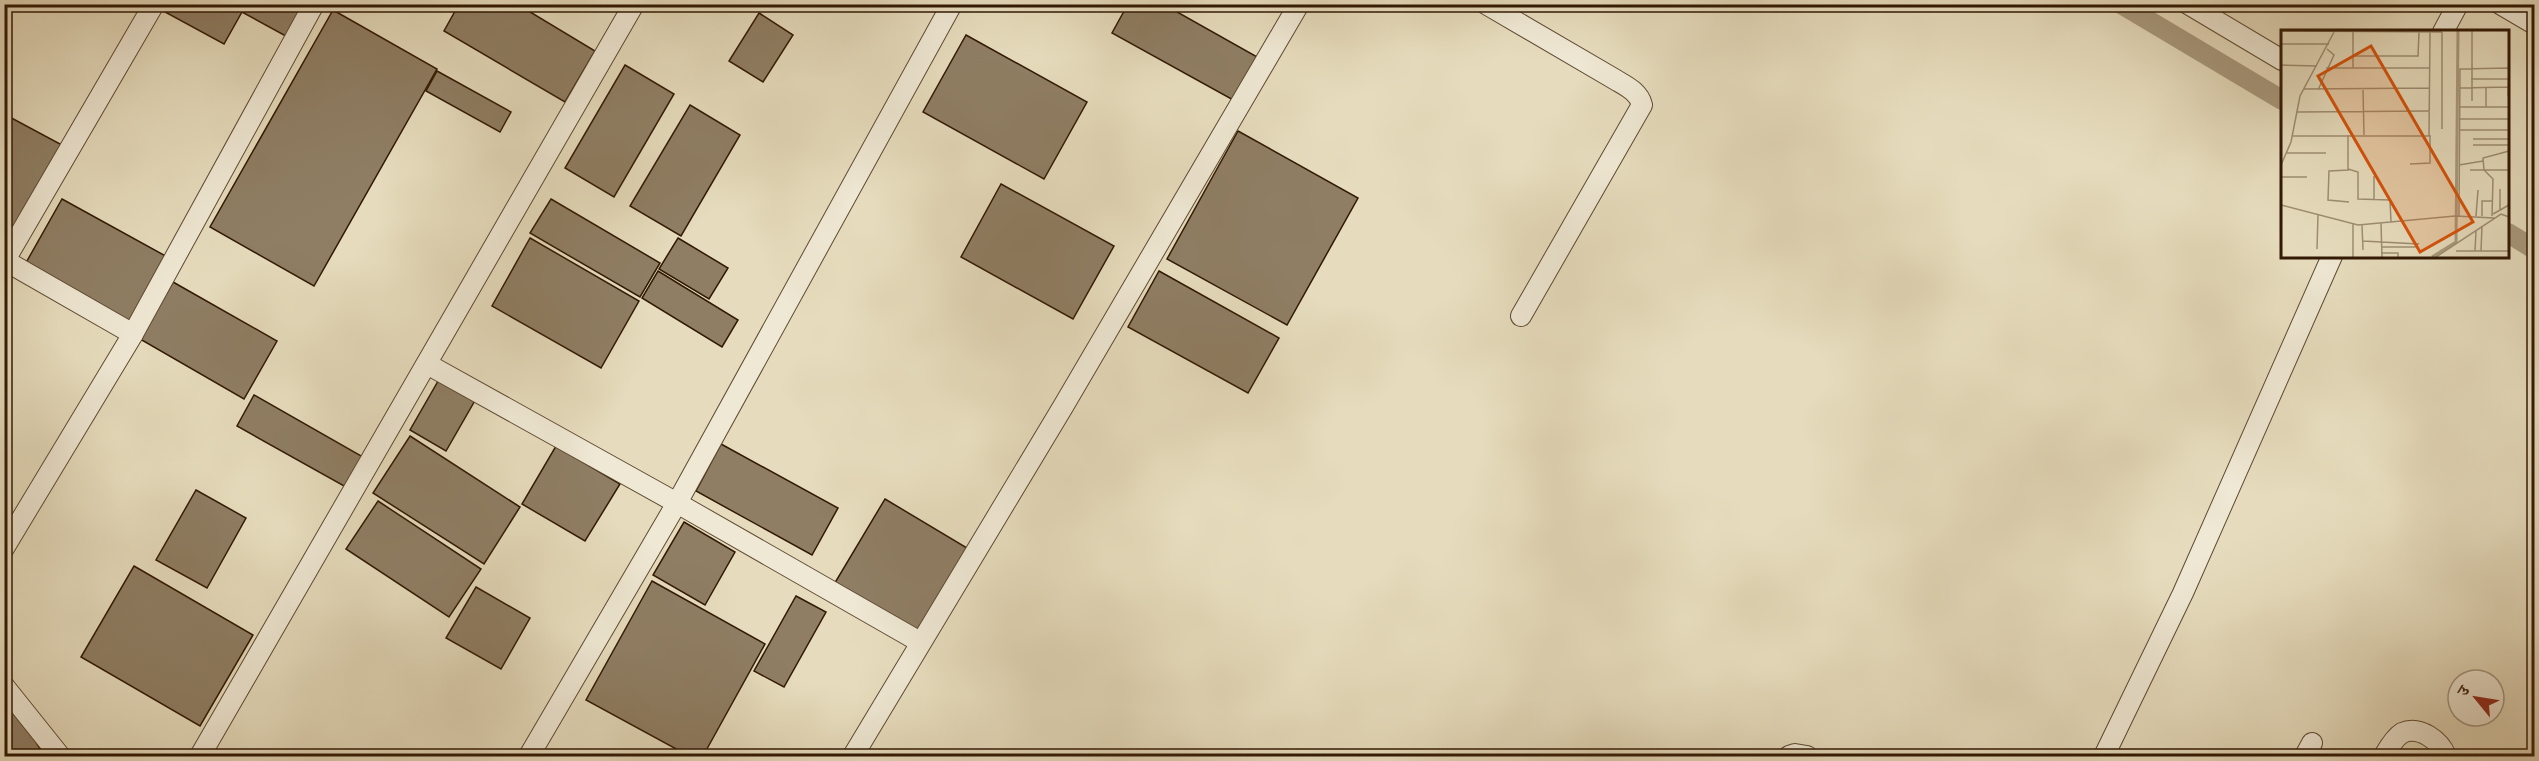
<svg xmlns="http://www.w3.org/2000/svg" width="2539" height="761" viewBox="0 0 2539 761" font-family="'Libre Caslon Text','Noto Serif Devanagari',serif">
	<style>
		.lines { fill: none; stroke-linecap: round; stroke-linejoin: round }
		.canal { stroke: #a89a7e; stroke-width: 20 }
		.building { fill: #8f7e64; stroke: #311904; stroke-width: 1.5 }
		.minor-casing { stroke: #5e4a32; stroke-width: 22 }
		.minor { stroke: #efe8d4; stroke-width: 20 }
		.inset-river { fill: none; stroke: #a89a7e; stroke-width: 3 }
		.inset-road { fill: none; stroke: #9e8e73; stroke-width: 1.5 }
		.view { fill: #d6530b; fill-opacity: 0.15; stroke: #d6530b; stroke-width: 3 }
		.inset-edge { fill: none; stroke: #311904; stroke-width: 3 }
	</style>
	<rect width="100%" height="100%" fill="#e6dcbd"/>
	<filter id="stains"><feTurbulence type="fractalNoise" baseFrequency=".00333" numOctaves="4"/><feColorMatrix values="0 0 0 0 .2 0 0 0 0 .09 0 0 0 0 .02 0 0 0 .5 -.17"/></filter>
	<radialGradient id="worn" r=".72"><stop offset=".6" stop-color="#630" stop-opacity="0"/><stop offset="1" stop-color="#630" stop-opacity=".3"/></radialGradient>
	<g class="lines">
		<!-- canal -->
		<g class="canal">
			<path d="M2121 4 2282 100"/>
			<path d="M2508 233 2534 249"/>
		</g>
	</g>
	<!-- building -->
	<g class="building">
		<path d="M169 4H313L293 40 242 12 224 44 165 12Z"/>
		<path d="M459 4H517L595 51 565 102 444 31Z"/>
		<path d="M1128 4H1163L1259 58 1235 101 1112 33Z"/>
		<path d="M333 10 437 69 314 286 210 227Z"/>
		<path d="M759 13 793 35 763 82 729 61Z"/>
		<path d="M966 35 1087 102 1044 179 923 112Z"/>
		<path d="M625 65 674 94 614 197 565 168Z"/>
		<path d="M437 71 511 112 500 132 426 91Z"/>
		<path d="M690 105 740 135 681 236 630 206Z"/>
		<path d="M4 114 62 145 4 249Z"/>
		<path d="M1238 131 1358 198 1287 325 1167 259Z"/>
		<path d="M1001 184 1114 246 1073 319 961 257Z"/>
		<path d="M62 199 171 259 132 328 23 268Z"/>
		<path d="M551 199 660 263 640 297 530 233Z"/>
		<path d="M530 238 639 301 601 368 492 306Z"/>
		<path d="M678 238 728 268 709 299 659 269Z"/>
		<path d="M658 271 738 320 722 347 642 298Z"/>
		<path d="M1159 271 1279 338 1248 393 1128 327Z"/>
		<path d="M173 282 277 341 244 399 140 339Z"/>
		<path d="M441 376 477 397 446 451 410 430Z"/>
		<path d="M254 395 370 461 353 491 237 426Z"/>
		<path d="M410 436 520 507 484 564 373 493Z"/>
		<path d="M721 444 838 508 812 555 696 491Z"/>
		<path d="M556 446 620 484 585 541 522 504Z"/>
		<path d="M196 490 246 518 207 588 156 560Z"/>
		<path d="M885 499 972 551 921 638 833 586Z"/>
		<path d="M378 501 481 569 449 617 346 549Z"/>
		<path d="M684 522 735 552 705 605 653 575Z"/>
		<path d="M134 566 253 635 200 726 81 657Z"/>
		<path d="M652 581 765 644 703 756H689L586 700Z"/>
		<path d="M476 587 530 618 501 669 446 638Z"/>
		<path d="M796 596 826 612 784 687 754 671Z"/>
		<path d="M14 704 44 756H4V710Z"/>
	</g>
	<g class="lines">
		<defs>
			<g id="minor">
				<path d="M1486 4 1616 80C1626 86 1639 92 1642 105L1521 316"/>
				<path d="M2188 4 2282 60"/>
				<path d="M2500 4 2534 24"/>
				<path d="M2443 32 2458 4"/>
				<path d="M4 260 133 334"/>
				<path d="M5 260 154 4"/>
				<path d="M427 364 677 503 920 642"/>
				<path d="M4 548 133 334 314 4"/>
				<path d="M4 686 60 756"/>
				<path d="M200 756 634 4"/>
				<path d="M529 756 677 503 952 4"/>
				<path d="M853 756 1064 405 1299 4"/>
				<path d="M1789 756 1795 754 1807 756"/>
				<path d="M2104 756 2183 593 2332 256"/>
				<path d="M2305 756 2312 743"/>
				<path d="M2384 756C2388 749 2394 738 2402 733 2420 725 2440 741 2446 756"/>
			</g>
		</defs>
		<!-- minor casing -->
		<use href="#minor" class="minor-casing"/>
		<!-- minor -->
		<use href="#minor" class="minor"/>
	</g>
	<!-- overview -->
	<g transform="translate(2281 30)">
		<rect width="228" height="228" fill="#e6dcbd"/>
		<path class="inset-river" d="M151 227 175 212 177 1"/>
		<path class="inset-road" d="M0 1 161 2M0 14H48M72 26H137L138 2M0 35 36 36M45 38H149M72 38V2M190 49H228M205 57V77M179 58 228 57M23 59 149 58M37 60 53 25 46 19M82 60 83 105M227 66 228 38M191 71V1M178 77H228M16 82 149 81M179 89H228M161 99V2M179 100H228M67 105V139L77 142V169L109 170 110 192M12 106H148L149 2M192 109H228M192 115H228M6 123H45M129 134 149 133V105M0 135 10 112 19 66 53 2M178 135 202 131M68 140 48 141 47 170 68 172M189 140H228M93 146V170M0 147H26M219 159V180M0 175 77 195 174 186 213 188M212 184 228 175M178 186 179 39 228 38M195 186 197 160M201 186V171H212M211 186 212 149 203 140 202 128 228 121M100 193 101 227M81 195 82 220M82 211 137 214 134 217H100M36 219 37 185M175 221H228M194 221 195 201M200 221 201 196M100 223H117V227M72 227V194M155 227 220 184 228 187"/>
		<path class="view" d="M90 16 192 192 139 222 37 46Z"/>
		<rect width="228" height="228" class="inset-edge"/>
	</g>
	<!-- margin -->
	<rect width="2539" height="761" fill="none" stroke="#e6dcbd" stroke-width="24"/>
	<rect x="6" y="6" width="2527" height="749" fill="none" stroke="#311904" stroke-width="3"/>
	<rect x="12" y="12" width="2515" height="737" fill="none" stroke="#311904" stroke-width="1.5"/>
	<!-- north arrow -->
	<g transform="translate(2476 698) rotate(300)"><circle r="28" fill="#efe8d4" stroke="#a39581" stroke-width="1.5"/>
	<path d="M0-4.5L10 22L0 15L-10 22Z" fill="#8f2418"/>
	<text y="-9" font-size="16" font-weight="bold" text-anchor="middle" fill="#311904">उ</text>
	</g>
	<rect width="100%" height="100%" filter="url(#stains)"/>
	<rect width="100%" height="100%" fill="url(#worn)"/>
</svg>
